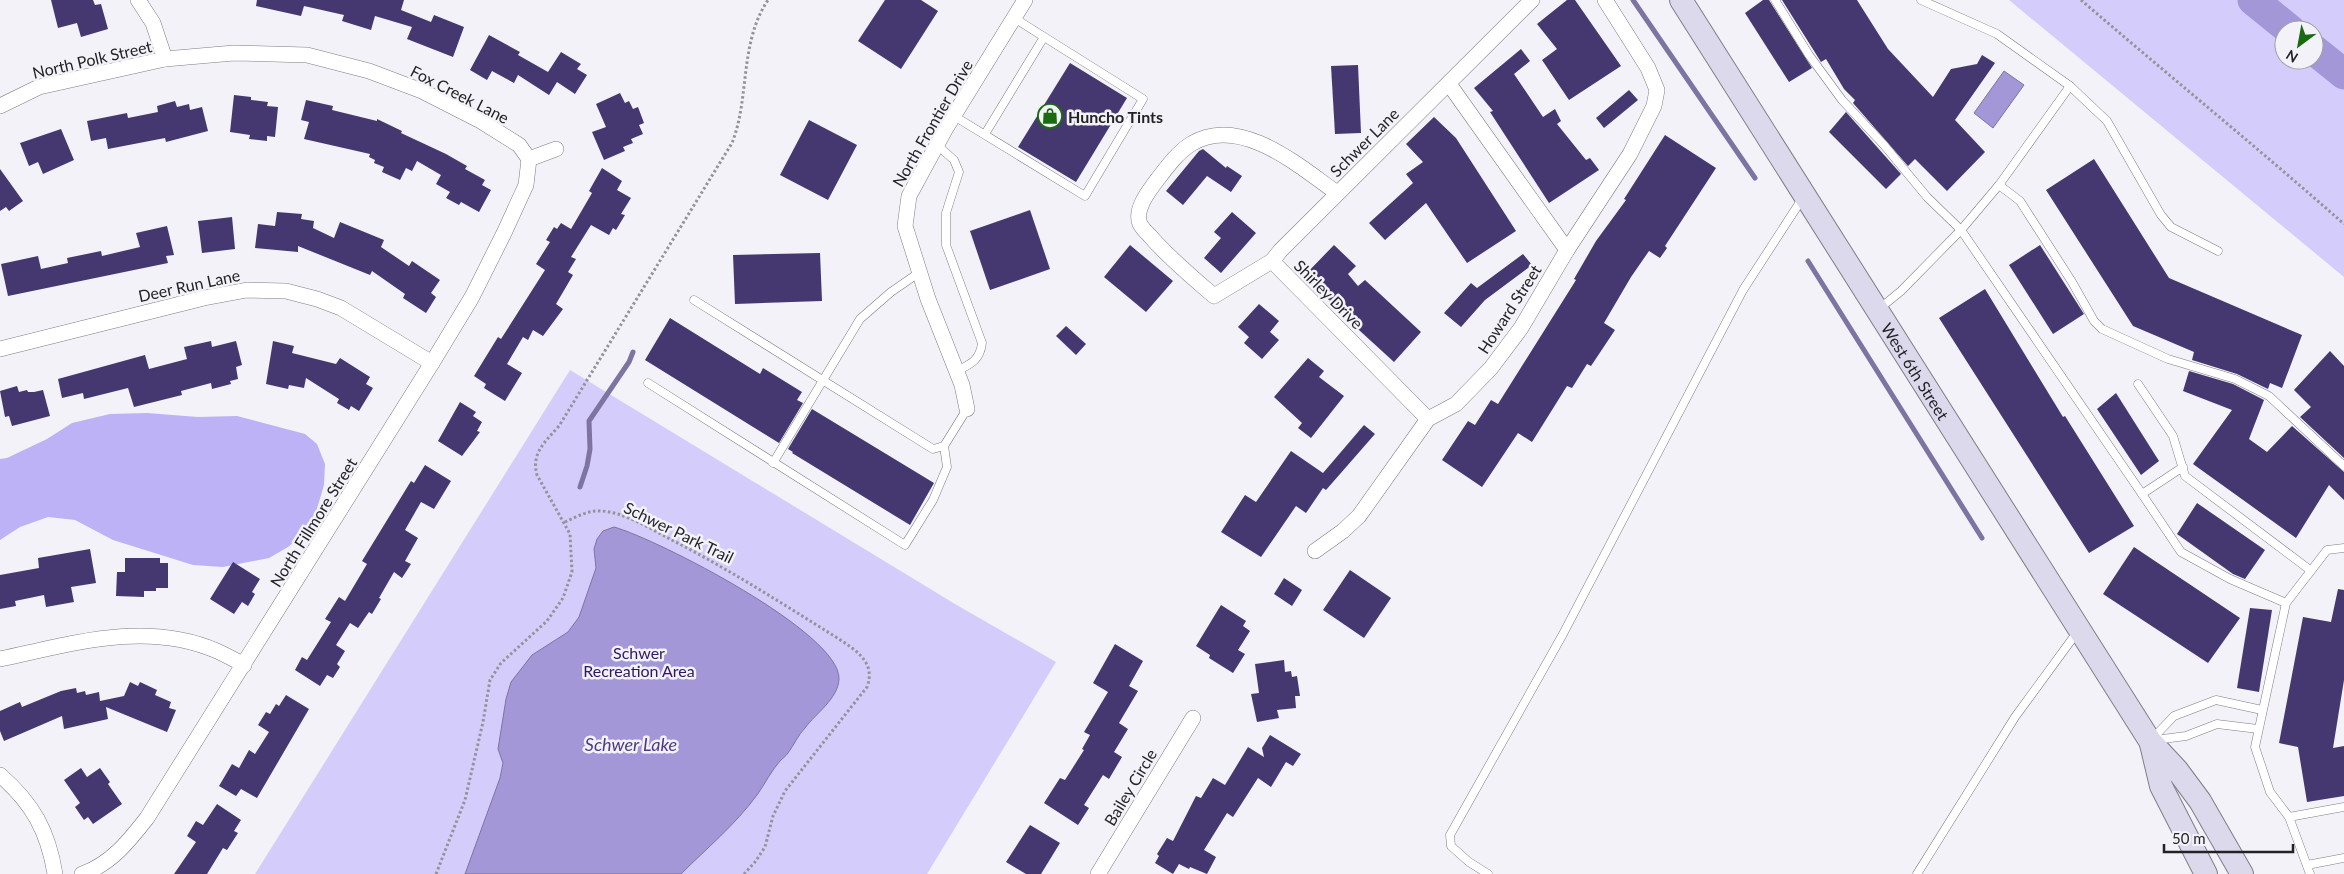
<svg xmlns="http://www.w3.org/2000/svg" width="2344" height="874" viewBox="0 0 2344 874" font-family="Lato,sans-serif">
	<style>
		.green { fill: #d4cdfc; fill-rule: evenodd }
		.forest { fill: #bdb2f5 }
		.water { fill: #a397d8; stroke: #7d74a2 }
		.lines { fill: none; stroke-linecap: round; stroke-linejoin: round }
		.stream { stroke: #7d74a2; stroke-width: 5 }
		.river { stroke: #a397d8; stroke-width: 31 }
		.building { fill: #453871 }
		.lane-casing { stroke: #7e7e84; stroke-width: 9 }
		.street-casing { stroke: #7e7e84; stroke-width: 16 }
		.secondary-casing { stroke: #7e7e84; stroke-width: 24 }
		.path { stroke: #949398; stroke-width: 3; stroke-dasharray: 2.5 2.5; stroke-linecap: butt }
		.lane { stroke: #fff; stroke-width: 8 }
		.street { stroke: #fff; stroke-width: 15 }
		.secondary { stroke: #ddd9ed; stroke-width: 22 }
		.labels { text-anchor: middle; dominant-baseline: central; stroke-width: 5; stroke-linejoin: round; paint-order: stroke }
		.street-label { font-size: 16px; fill: #232325; stroke: #f3f2f9 }
		.poi-label { font-size: 16px; font-weight: bold; fill: #232325; stroke: #f3f2f9; text-anchor: start }
		.park-label { font-size: 16px; fill: #2f1762; stroke: #f3f2f9 }
		.water-label { font-size: 18px; font-style: italic; fill: #4e3a88; stroke: #f3f2f9 }
	</style>
	<rect width="100%" height="100%" fill="#f3f2f9"/>
	<!-- green -->
	<g class="green">
		<path d="M2009 0H2344V277ZM2284 30H2314V60H2284Z"/>
		<path d="M570 370 955 604 1056 662 927 874H255Z"/>
	</g>
	<!-- forest -->
	<path class="forest" d="M147 413 198 417 237 416 305 434 317 444 325 464 324 485 316 512 301 536 288 547 269 558 223 567 193 565 113 540 75 520 48 517 20 527 0 540V459L7 458 47 439 72 423 110 414Z"/>
	<!-- water -->
	<g class="water">
		<path d="M2004 71 2024 85 1993 128 1974 113Z"/>
		<path d="M614 527C657 539 841 633 839 679 838 699 816 713 805 728 798 735 794 745 788 753 786 756 783 758 780 761 771 771 765 784 757 795 735 825 707 848 681 874H465L500 778 503 763 498 749 506 699 511 682 532 655 568 632 579 617 596 568 594 549 597 539 603 531Z"/>
	</g>
	<g class="lines">
		<!-- stream -->
		<g class="stream">
			<path d="M1633 0 1755 178"/>
			<path d="M1808 261 1982 538"/>
			<path d="M580 487 587 466 590 449 589 421 629 362 633 352"/>
		</g>
		<!-- river -->
		<g class="river">
			<path d="M2253 0 2290 30"/>
			<path d="M2314 50 2344 74"/>
		</g>
	</g>
	<!-- building -->
	<g class="building">
		<path d="M51 0H93L95 5 101 4 108 29 81 37 77 23 58 28Z"/>
		<path d="M257 0H404L401 10 431 22 434 15 464 27 453 57 407 39 412 27 375 16 371 30 342 21 344 15 304 6 301 16 256 6Z"/>
		<path d="M885 0H921L938 11 901 69 858 41Z"/>
		<path d="M1567 0H1575L1621 66 1569 100 1542 60 1557 49 1537 24Z"/>
		<path d="M1763 0H1769L1812 68 1789 82 1745 13Z"/>
		<path d="M1782 0H1857L1888 49 1933 97 1951 69 1977 64 1982 55 1995 63 1955 120 1985 152 1947 191 1915 159 1908 166 1853 103 1855 100 1844 89 1826 59 1821 62Z"/>
		<path d="M489 35 520 52 518 55 548 72 561 52 581 64 577 69 587 75 575 94 557 82 549 95 518 75 514 83 492 71 487 80 470 70Z"/>
		<path d="M1521 49 1530 61 1514 74 1543 117 1555 109 1561 121 1557 124 1586 160 1590 158 1599 170 1549 203 1490 112 1493 111 1474 88Z"/>
		<path d="M1070 63 1127 98 1076 182 1018 147Z"/>
		<path d="M1358 65 1361 133 1335 134 1331 66Z"/>
		<path d="M1629 90 1638 100 1604 128 1596 118Z"/>
		<path d="M620 93 625 103 629 101 633 109 638 107 644 123 639 125 643 134 631 139 633 143 623 147 625 151 604 160 592 132 606 127 596 104Z"/>
		<path d="M234 95 251 97V100L268 102 267 106 278 107 275 137 267 136V141L249 139 250 135 230 132Z"/>
		<path d="M306 100 333 106 332 110 377 121V119L402 131 401 133 446 154 467 166 465 169 485 180 482 185 491 190 479 212 461 202 459 205 446 198 450 192 436 184 441 175 417 161 412 171 406 168 400 180 382 172 384 167 374 163 375 160 369 157 370 154 304 139 309 122 301 120Z"/>
		<path d="M175 101 177 107 189 104 190 110 202 107 208 131 166 142 165 138 108 149 106 138 91 141 87 121 127 113 128 118 158 112 157 106Z"/>
		<path d="M1846 112 1901 174 1886 189 1829 132Z"/>
		<path d="M1434 117 1456 138 1516 231 1467 263 1426 203 1385 240 1369 223 1413 183 1406 174 1423 162 1406 144Z"/>
		<path d="M809 120 857 145 828 200 780 175Z"/>
		<path d="M61 129 74 160 43 174 38 162 29 166 20 143Z"/>
		<path d="M1665 135 1716 168 1665 246 1667 248 1660 258 1649 251 1631 277 1604 323 1615 330 1591 366 1587 364 1572 388 1567 386 1532 442 1518 433 1482 487 1442 460 1468 421 1475 425 1491 400 1498 404 1576 280 1574 279 1596 241 1626 200 1624 199Z"/>
		<path d="M1203 149 1226 168 1227 166 1242 176 1231 192 1207 176 1183 205 1166 191 1199 151Z"/>
		<path d="M2094 159 2169 278 2302 335 2282 388 2270 383 2268 389 2237 374 2192 360 2194 352 2133 326 2046 190Z"/>
		<path d="M602 168 622 181 617 190 631 198 621 214 625 215 616 230 613 228 609 235 591 225 571 257 576 259 568 272 573 275 556 304 563 309 543 336 533 330 528 340 523 337 507 364 522 373 505 401 484 388 486 384 474 376 498 337 501 339 545 270 536 264 550 242 546 240 554 227 557 229 561 223 571 229 592 193 589 191Z"/>
		<path d="M0 169 23 201 9 211 6 207 0 211Z"/>
		<path d="M1030 210 1050 269 990 290 970 231Z"/>
		<path d="M277 212 302 214 301 219 314 221 313 228 334 238 340 222 384 240 381 247 409 266 412 261 440 280 431 293 436 297 426 313 403 298 405 294 372 271 370 275 298 246V252L255 248 258 224 275 226Z"/>
		<path d="M1232 212 1256 233 1221 273 1204 258 1221 238 1214 232Z"/>
		<path d="M232 217 235 249 202 253 198 221Z"/>
		<path d="M167 226 174 255 166 256 168 263 8 296 1 264 38 256 41 269 68 263 67 258 101 251 102 256 140 247 136 233Z"/>
		<path d="M1130 245 1173 281 1146 312 1104 277Z"/>
		<path d="M1334 245 1356 266 1348 274 1358 286 1365 280 1421 332 1394 362 1348 320 1350 317 1302 278Z"/>
		<path d="M2040 245 2084 314 2053 334 2009 265Z"/>
		<path d="M820 253 822 301 735 304 733 255Z"/>
		<path d="M1523 254 1532 265 1485 300 1461 327 1444 313 1471 283 1477 288Z"/>
		<path d="M1985 289 2063 417 2065 416 2134 526 2089 553 1939 318Z"/>
		<path d="M1259 304 1279 321 1270 332 1279 340 1262 359 1244 343 1249 337 1238 327Z"/>
		<path d="M670 318 760 374 763 368 802 392 797 400 803 403 779 443 645 360Z"/>
		<path d="M1066 326 1086 344 1076 355 1056 336Z"/>
		<path d="M211 341 212 347 236 341 242 365 236 367 238 379 230 381 231 384 212 389 211 383 181 391 182 395 134 407 128 388 84 399 83 393 62 398 58 379 145 355 149 369 187 359 184 347Z"/>
		<path d="M273 341 294 346 292 353 336 364 340 358 370 377 366 384 373 388 359 411 351 406 349 410 337 403 339 399 306 378 304 388 289 385 288 389 266 384Z"/>
		<path d="M2330 351 2344 366V458L2300 417 2311 407 2294 390Z"/>
		<path d="M1308 358 1324 371 1319 377 1344 396 1311 438 1298 428 1302 423 1274 397Z"/>
		<path d="M2189 371 2233 384 2264 400 2249 439 2267 452 2292 426 2344 472V500L2329 485 2296 538 2193 464 2232 410 2183 391Z"/>
		<path d="M17 386 19 392 27 390 28 392H34L43 390 50 416 12 426 9 416 5 417 0 391Z"/>
		<path d="M2116 393 2159 461 2141 475 2097 409Z"/>
		<path d="M460 402 476 412 473 416 482 422 477 431 480 432 462 456 438 441Z"/>
		<path d="M812 409 934 483 910 525 792 453 793 452 788 449Z"/>
		<path d="M1364 425 1375 434 1326 490 1323 488 1306 513 1296 506 1261 557 1221 532 1245 495 1256 502 1291 451 1323 473Z"/>
		<path d="M425 465 451 481 434 509 421 502 405 530 418 538 405 561 411 564 402 578 394 572 379 598 381 599 372 614 369 612 358 628 350 623 336 645 345 651 337 664 340 667 333 678 327 675 320 686 295 670 302 657 307 660 331 622 325 619 339 597 345 601 367 564 362 561 411 481 414 483Z"/>
		<path d="M2197 503 2265 550 2245 579 2233 574 2177 534Z"/>
		<path d="M2134 547 2240 618 2208 663 2103 594Z"/>
		<path d="M90 549 96 583 71 587 74 602 46 607 44 595 15 601 16 606 0 609V575L39 568 38 558Z"/>
		<path d="M125 558H160V563H168V588H156V591H144V597L116 596 117 572H125Z"/>
		<path d="M233 562 260 579 252 592 255 594 248 606 242 602 234 614 210 599Z"/>
		<path d="M1350 570 1391 598 1364 638 1323 610Z"/>
		<path d="M1284 578 1302 590 1292 606 1274 594Z"/>
		<path d="M2338 589 2344 590V680L2333 748 2344 746V796L2307 802 2298 747 2279 743 2303 617 2331 622Z"/>
		<path d="M1221 605 1246 621 1243 626 1250 631 1238 650 1245 654 1233 673 1209 658 1210 655 1196 646Z"/>
		<path d="M2250 608 2272 610 2259 692 2237 688Z"/>
		<path d="M1115 644 1143 661 1129 686 1138 691 1119 723 1128 729 1114 752 1122 757 1109 779 1103 775 1084 805 1089 808 1078 825 1044 803 1060 778 1065 780 1084 750 1082 749 1090 735 1084 732 1108 692 1093 683Z"/>
		<path d="M1284 660 1285 672 1291 671 1292 677 1297 676 1300 696H1295L1296 708 1277 710 1279 718 1257 722 1251 694 1259 693 1255 664Z"/>
		<path d="M130 682 138 686 140 682 157 690 155 695 171 702 169 708 176 710 167 732 106 707 108 719 64 729 62 716 4 741 0 731V711L20 702 22 707 61 691 76 688 77 693 85 691 86 695 99 692 100 701 124 696Z"/>
		<path d="M286 695 309 709 257 798 241 789 236 796 219 786 232 764 239 768 249 750 255 754 269 732 258 725 266 712 270 714 276 704 279 706Z"/>
		<path d="M1270 735 1301 754 1293 766 1286 762 1271 787 1258 778 1233 817 1227 813 1204 850 1216 857 1207 874 1190 867 1189 869 1179 864 1173 874 1155 863 1159 856 1157 854 1167 838 1173 841 1196 796 1201 798 1213 778 1225 785 1248 747 1264 757 1262 748Z"/>
		<path d="M81 768 87 777 100 768 110 782 108 784 122 804 93 824 88 817 84 820 75 807 80 803 64 780Z"/>
		<path d="M217 804 241 820 234 831 238 833 227 850 223 848 207 874H174L196 842 187 836 196 821 203 825Z"/>
		<path d="M1030 825 1060 843 1041 874H1026L1006 862Z"/>
	</g>
	<g class="lines">
		<defs>
			<g id="lane">
				<path d="M1775 0 1809 55 1842 100 1884 145 1927 197 1961 230 1999 185 2020 201 2072 282 2094 321 2102 329 2168 359 2235 379 2269 396 2344 466"/>
				<path d="M1921 0 1997 34 2070 86"/>
				<path d="M954 116 1085 196 1143 99 1014 18"/>
				<path d="M985 134 1044 37"/>
				<path d="M937 145 954 160 959 172 946 213V245L982 343C980 360 971 364 957 371"/>
				<path d="M1999 185 2070 86 2107 121 2161 215 2171 227 2218 251"/>
				<path d="M694 300 933 449 944 446 967 409"/>
				<path d="M1879 309 1901 291 1961 230 2142 494"/>
				<path d="M648 383 905 545 933 500 947 467 944 446"/>
				<path d="M2138 384 2173 436 2185 476 2310 570"/>
				<path d="M773 463 860 319 891 292 920 272"/>
				<path d="M2183 467 2142 494 2181 552 2230 579 2286 603"/>
				<path d="M2344 548 2327 550 2286 603 2255 747 2270 792 2289 817 2344 807"/>
				<path d="M2152 739 2174 716 2216 700 2262 710"/>
				<path d="M2155 740 2186 736 2217 724 2258 729"/>
				<path d="M2289 817 2310 874"/>
				<path d="M2307 865 2344 858"/>
				<path d="M1488 874 1469 862 1451 846 1450 835 1563 634 1743 290 1802 199"/>
				<path d="M1917 874 2015 717 2078 631"/>
			</g>
			<g id="street">
				<path d="M138 0 153 23 165 59"/>
				<path d="M1449 84 1567 250"/>
				<path d="M0 106 39 87 165 59 234 53 307 55 369 71 422 91 479 120 519 145 529 159"/>
				<path d="M529 159 556 149"/>
				<path d="M1272 261 1214 296C1192 277 1169 258 1150 236 1147 233 1142 228 1140 224 1134 209 1149 191 1157 180 1167 167 1178 152 1191 144 1240 114 1299 166 1337 193"/>
				<path d="M0 349 204 298 247 290 286 291 317 299 341 308 432 363"/>
				<path d="M967 409 962 385 928 299 905 226 909 196 946 128 1025 0"/>
				<path d="M1428 419 1272 261 1280 251 1532 0"/>
				<path d="M1315 551 1343 531 1359 516 1428 419 1456 404 1491 368 1521 328 1567 250 1630 154 1654 106 1657 90 1648 68 1605 0"/>
				<path d="M0 659C71 644 146 620 217 651 226 655 235 660 244 665"/>
				<path d="M0 775C33 804 48 831 55 874"/>
				<path d="M82 874C111 864 129 841 147 818L432 363 472 297 505 231 526 185 529 159"/>
				<path d="M1098 874 1193 718"/>
			</g>
			<g id="secondary">
				<path id="s1" d="M1681 0 2150 741 2177 770 2200 801 2242 874"/>
				<path d="M2151 744 2161 786 2206 874"/>
			</g>
		</defs>
		<!-- lane casing -->
		<use href="#lane" class="lane-casing"/>
		<!-- street casing -->
		<use href="#street" class="street-casing"/>
		<!-- secondary casing -->
		<use href="#secondary" class="secondary-casing"/>
		<!-- path -->
		<g class="path">
			<path d="M2081 0C2168 75 2258 148 2344 224"/>
			<path d="M565 522C576 517 588 510 601 511 623 512 648 527 668 538 727 568 783 604 839 639 857 651 876 663 867 687L785 791 773 816 765 847 755 862 744 874"/>
			<path d="M436 874 465 800 483 722 490 680 501 663 547 621 563 598 572 572 570 534 537 475C531 453 545 442 559 426L732 143C750 98 739 43 768 0"/>
		</g>
		<!-- lane -->
		<use href="#lane" class="lane"/>
		<!-- street -->
		<use href="#street" class="street"/>
		<!-- secondary -->
		<use href="#secondary" class="secondary"/>
	</g>
	<!-- icons -->
	<defs>
		<symbol id="shop-ring" viewBox="-11 -11 22 22"><circle r="9.5" fill="#f3f2f9" stroke="#1a6b10" stroke-width="1.5"/><path d="M-5-2.5h2.3a2.7 3.5 0 0 1 5.4 0H5L5.5 6h-11ZM-1.5-2.5h3a1.5 2.3 0 0 0-3 0Z" fill="#1a6b10"/></symbol>
	</defs>
	<g fill-rule="evenodd">
		<use href="#shop-ring" x="1036" y="102" width="28" height="28"/>
	</g>
	<g class="labels">
		<!-- street labels -->
		<g class="street-label">
			<text transform="translate(92 59) rotate(-13)">North Polk Street</text>
			<text transform="translate(460 94) rotate(27)">Fox Creek Lane</text>
			<text transform="translate(932 123) rotate(-60)">North Frontier Drive</text>
			<text transform="translate(1364 142) rotate(-45)">Schwer Lane</text>
			<text transform="translate(189 285) rotate(-12)">Deer Run Lane</text>
			<text transform="translate(1329 294) rotate(45)">Shirley Drive</text>
			<text transform="translate(1509 309) rotate(-57)">Howard Street</text>
			<text stroke="none"><textPath href="#s1" startOffset="439">West 6th Street</textPath></text>
			<text transform="translate(313 522) rotate(-58)">North Fillmore Street</text>
			<text transform="translate(679 532) rotate(26)">Schwer Park Trail</text>
			<text transform="translate(1130 787) rotate(-59)">Bailey Circle</text>
		</g>
		<!-- poi labels -->
		<g class="poi-label">
			<text x="1068" y="116">Huncho Tints</text>
		</g>
		<!-- park labels -->
		<g class="park-label">
			<text x="639" y="652">Schwer<tspan x="639" dy="18">Recreation Area</tspan></text>
		</g>
		<!-- water labels -->
		<g class="water-label">
			<text x="631" y="744">Schwer Lake</text>
		</g>
	</g>
	<!-- north arrow -->
	<g transform="translate(2299 45) rotate(212)"><circle r="24" fill="#f3f2f9" stroke="#a09fa4"/>
	<path d="M0-4L9 19L0 12L-9 19Z" fill="#1a6b10"/>
	<text y="-8" font-size="14" font-weight="bold" text-anchor="middle" fill="#232325">N</text>
	</g>
	<!-- scale -->
	<path d="M2164 844v8h129v-8" fill="none" stroke="#232325" stroke-width="2.5"/>
	<text x="2172" y="844" font-size="15" fill="#232325" stroke="#f3f2f9" stroke-width="4" paint-order="stroke">50 m</text>
</svg>
